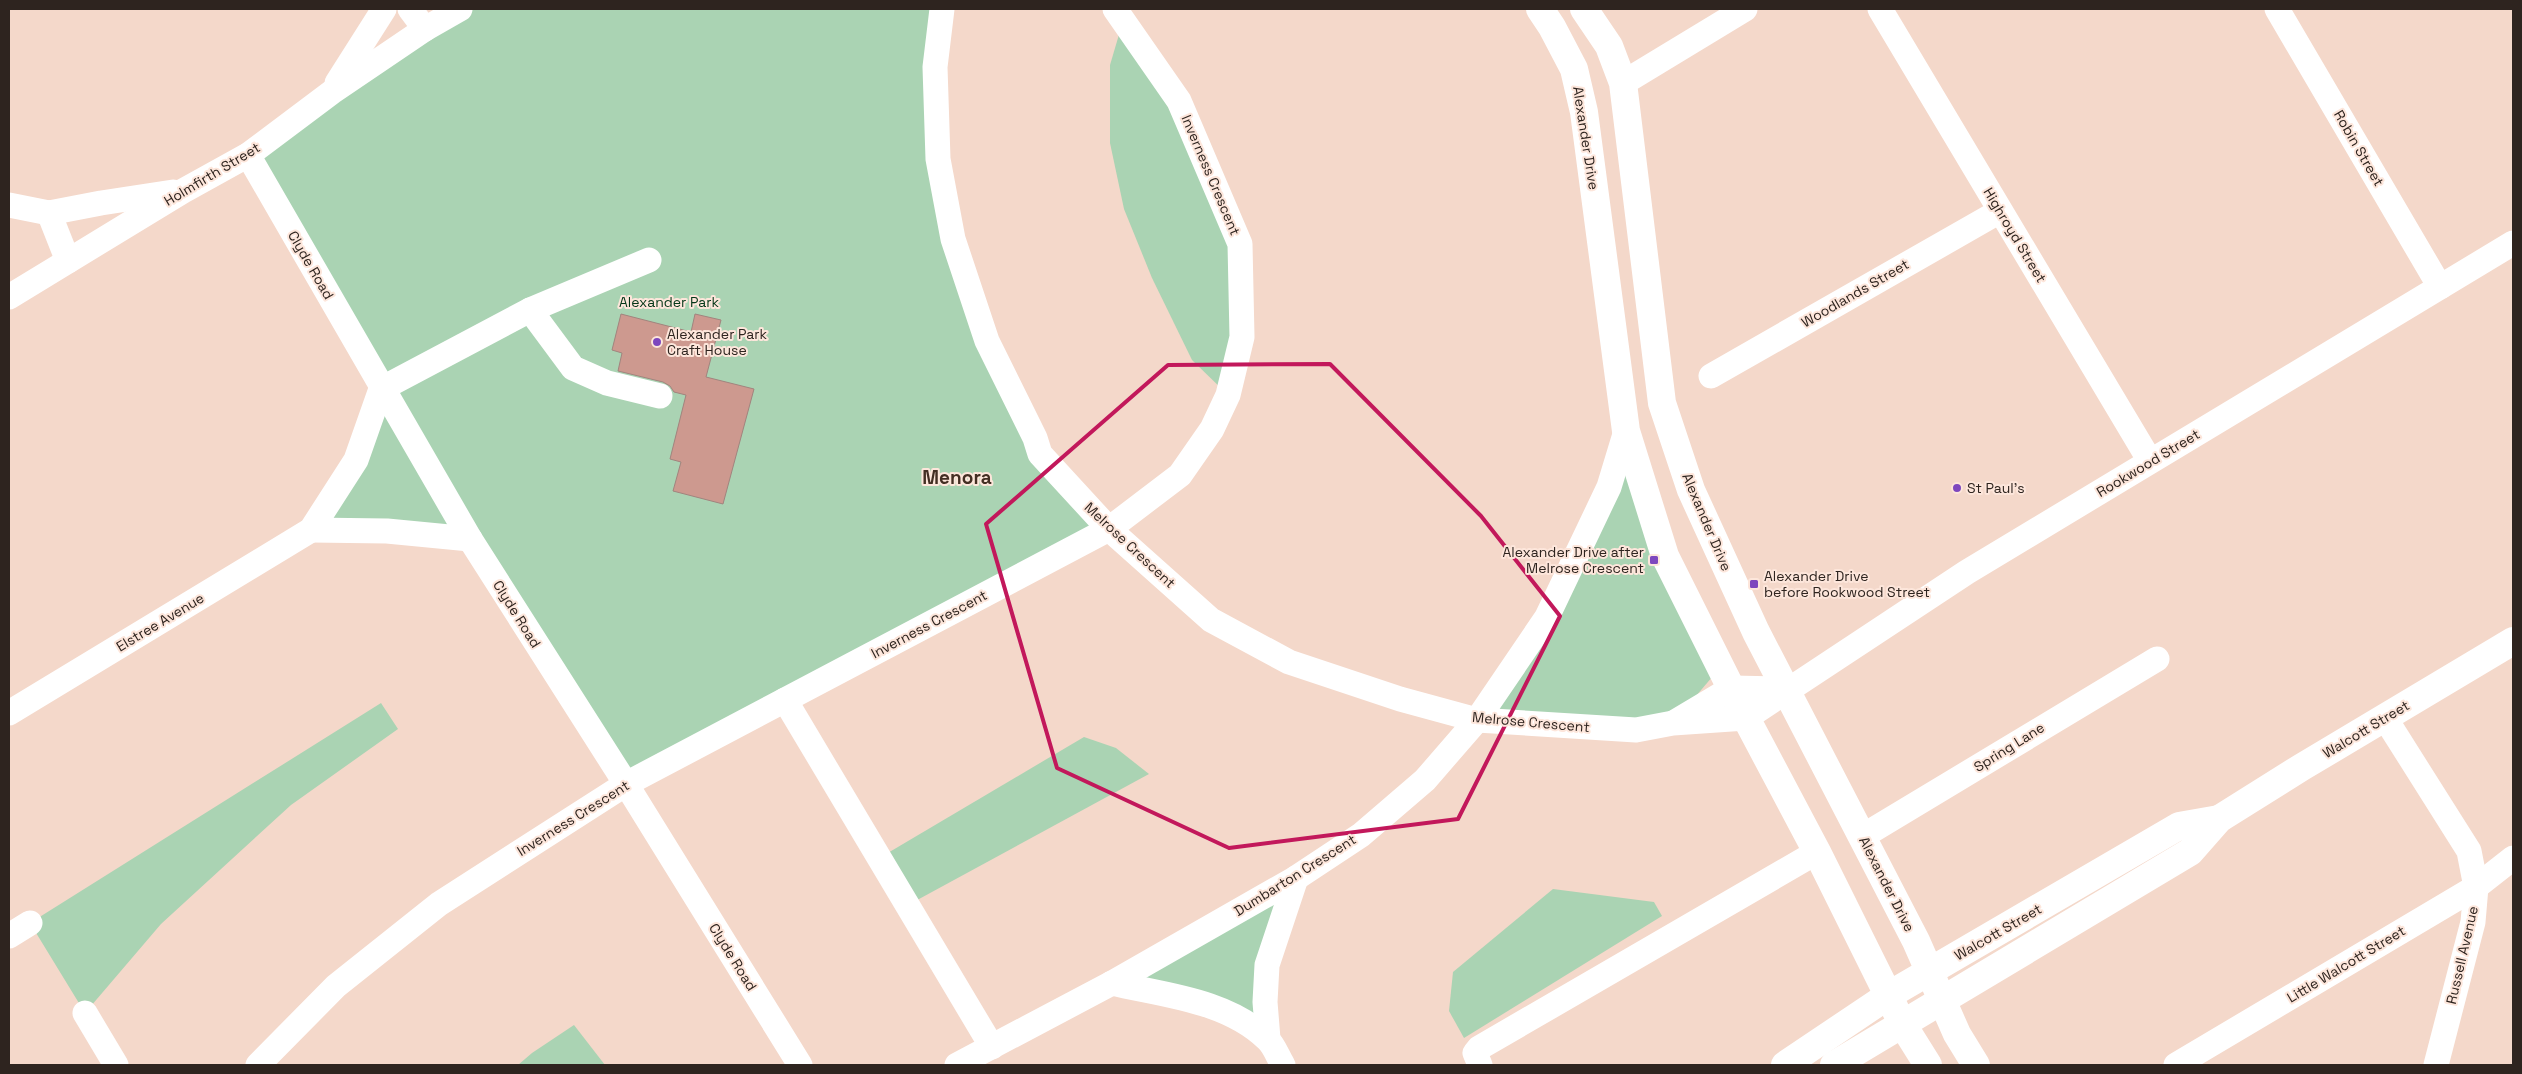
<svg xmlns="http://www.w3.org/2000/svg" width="2522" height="1074" viewBox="0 0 2522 1074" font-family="'Space Grotesk',sans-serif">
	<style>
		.green { fill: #aad3b3 }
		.building { fill: #cd998f; stroke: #a1847e }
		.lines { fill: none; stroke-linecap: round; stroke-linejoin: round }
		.minor { stroke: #fff; stroke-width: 25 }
		.major { stroke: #fff; stroke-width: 28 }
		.marked { fill: none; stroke: #c2185b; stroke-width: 4; stroke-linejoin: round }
		.poi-dot { fill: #7d47be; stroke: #fde6db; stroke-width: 2 }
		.labels { text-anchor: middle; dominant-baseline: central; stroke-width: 4; stroke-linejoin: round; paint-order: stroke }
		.street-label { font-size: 14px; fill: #2e241f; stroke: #fde6db }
		.park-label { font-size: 14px; fill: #033617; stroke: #fde6db }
		.poi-label { font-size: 14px; fill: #2e241f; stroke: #fde6db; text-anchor: start }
		.district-label { font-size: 19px; font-weight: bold; fill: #432e23; stroke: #fde6db }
	</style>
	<rect width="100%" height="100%" fill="#f4d8ca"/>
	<!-- green -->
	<g class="green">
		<path d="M460 9H942L953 239 1040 454 1109 529 626 784 470 539 311 530 381 389 248 155Z"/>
		<path d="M1123 21 1240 244 1228 395 1192 360 1152 278 1124 209 1110 143V65Z"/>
		<path d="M1626 431 1713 676 1673 723 1477 720 1547 617Z"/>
		<path d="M381 703 398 729 291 805 161 924 85 1013 30 923Z"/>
		<path d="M1084 737 1116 748 1149 774 908 905 881 857Z"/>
		<path d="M1296 878 1267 965 1268 1039 1112 983Z"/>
		<path d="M1553 889 1654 902 1662 916 1464 1038 1449 1011 1453 972Z"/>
		<path d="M574 1025 605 1065H518L532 1053Z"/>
	</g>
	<!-- building -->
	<path class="building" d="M621 314 691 332 695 314 721 320 706 377 754 389 723 504 673 491 681 462 670 459 686 395 674 392 670 386 663 382 618 371 622 353 612 350Z"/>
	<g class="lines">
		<!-- minor -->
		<g class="minor">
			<path d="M410 9 425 29"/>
			<path d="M942 9 935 67 938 159 953 239 987 341 1035 438 1040 454 1109 529 1211 620 1289 662 1400 699 1477 720 1636 730 1673 723 1746 718 1967 572 2513 243"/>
			<path d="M1880 9 2150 461"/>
			<path d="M2277 9 2440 287"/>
			<path d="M337 83 384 9"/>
			<path d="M1623 83 1745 9"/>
			<path d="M248 155 470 539 626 784 800 1065"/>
			<path d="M9 205 49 213 101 203 173 192"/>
			<path d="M49 213 68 261"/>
			<path d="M9 297 183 191 248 155 332 92 425 29 460 9"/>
			<path d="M530 310 573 368 607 383 660 396"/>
			<path d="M1711 376 2000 211"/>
			<path d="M311 530 387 531 470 539"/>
			<path d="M785 700 992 1047"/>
			<path d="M9 713 311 530 356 460 381 389 530 310 649 260"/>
			<path d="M2385 718 2469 851 2476 887 2473 922 2436 1065"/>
			<path d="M1675 722 1732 688 1786 689"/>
			<path d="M1863 836 2157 659"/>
			<path d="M9 936 30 923"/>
			<path d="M1112 983C1163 995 1227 1000 1267 1039 1274 1045 1278 1057 1283 1065"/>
			<path d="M85 1013 116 1065"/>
			<path d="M1268 1039 1265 1002 1267 965 1296 878"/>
			<path d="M258 1065 336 986 439 904 626 784 1109 529 1180 475 1212 429 1228 395 1242 337 1240 244 1179 101 1115 9"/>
			<path d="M957 1065 1112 983 1296 878 1361 835 1425 780 1477 720 1547 617 1609 487 1626 431"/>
			<path d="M1480 1065 1475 1053 1479 1048 1817 852"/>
			<path d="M2176 1065 2476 887 2513 858"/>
		</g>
		<!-- major -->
		<g class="major">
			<path d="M1540 9 1552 27 1574 69 1584 112 1626 431 1665 556 1746 718 1817 852 1903 1025 1928 1065"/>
			<path d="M1584 9 1609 46 1623 83 1662 403 1691 490 1756 632 1916 941 1957 1034 1976 1065"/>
			<path d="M1785 1065 1889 995 2179 826 2219 819"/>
			<path d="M1834 1065 2190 852 2219 819 2302 767 2513 641"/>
		</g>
	</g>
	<!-- marked area -->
	<path class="marked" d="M1330 364 1481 516 1560 616 1458 819 1229 848 1057 768 986 524 1168 365Z"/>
	<!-- markers -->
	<g class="poi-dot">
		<circle cx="657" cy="342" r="5"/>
		<circle cx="1957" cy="488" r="5"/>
		<rect x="1649" y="555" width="10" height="10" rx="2.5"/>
		<rect x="1749" y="579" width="10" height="10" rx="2.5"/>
	</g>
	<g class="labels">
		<!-- street labels -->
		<g class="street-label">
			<text transform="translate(1586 138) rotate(81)">Alexander Drive</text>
			<text transform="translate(2359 148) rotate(60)">Robin Street</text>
			<text transform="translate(212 174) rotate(-31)">Holmfirth Street</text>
			<text transform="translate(1211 175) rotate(67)">Inverness Crescent</text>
			<text transform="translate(2015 235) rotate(59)">Highroyd Street</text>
			<text transform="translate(311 265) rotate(60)">Clyde Road</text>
			<text transform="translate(1855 293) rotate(-30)">Woodlands Street</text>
			<text transform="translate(2148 463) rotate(-31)">Rookwood Street</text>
			<text transform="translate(1707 522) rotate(67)">Alexander Drive</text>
			<text transform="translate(1130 545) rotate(43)">Melrose Crescent</text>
			<text transform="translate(517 614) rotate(58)">Clyde Road</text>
			<text transform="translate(160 622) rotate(-31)">Elstree Avenue</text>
			<text transform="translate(929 624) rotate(-28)">Inverness Crescent</text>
			<text transform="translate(1531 722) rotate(5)">Melrose Crescent</text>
			<text transform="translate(2366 729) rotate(-31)">Walcott Street</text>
			<text transform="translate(2009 747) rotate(-32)">Spring Lane</text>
			<text transform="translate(573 818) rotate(-32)">Inverness Crescent</text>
			<text transform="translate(1295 875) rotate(-32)">Dumbarton Crescent</text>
			<text transform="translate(1887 884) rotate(63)">Alexander Drive</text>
			<text transform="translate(1998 932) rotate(-30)">Walcott Street</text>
			<text transform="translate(2462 955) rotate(-77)">Russell Avenue</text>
			<text transform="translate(733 957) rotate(58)">Clyde Road</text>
			<text transform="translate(2346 964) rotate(-31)">Little Walcott Street</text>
		</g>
		<!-- park labels -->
		<g class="park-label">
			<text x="669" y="302">Alexander Park</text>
		</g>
		<!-- poi labels -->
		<g class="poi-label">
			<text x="667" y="334">Alexander Park<tspan x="667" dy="16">Craft House</tspan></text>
			<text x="1967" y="488">St Paul's</text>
			<text x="1644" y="552" text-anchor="end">Alexander Drive after<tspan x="1644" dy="16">Melrose Crescent</tspan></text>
			<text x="1764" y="576">Alexander Drive<tspan x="1764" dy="16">before Rookwood Street</tspan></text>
		</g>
		<!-- district labels -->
		<g class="district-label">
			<text x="957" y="477">Menora</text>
		</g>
	</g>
	<!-- border -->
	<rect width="2522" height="1074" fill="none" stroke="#2e241f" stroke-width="20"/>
</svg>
